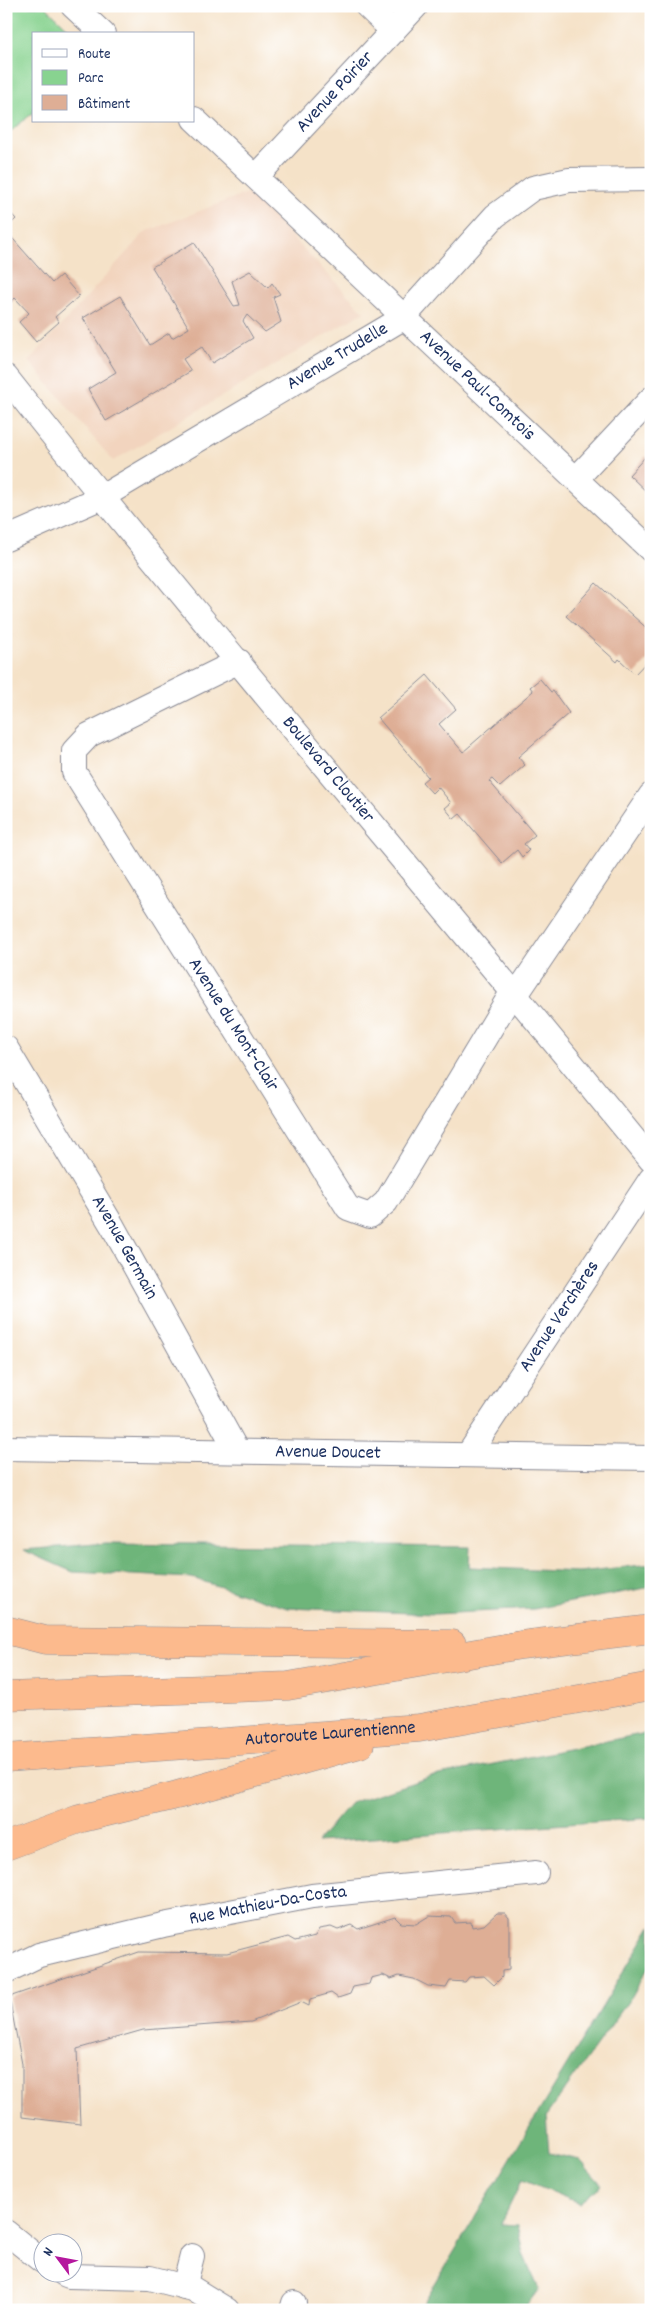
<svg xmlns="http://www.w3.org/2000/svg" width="657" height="2316" viewBox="0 0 657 2316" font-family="Dekko,sans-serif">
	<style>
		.built { fill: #f2d4be }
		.green { fill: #88d390; stroke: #528177 }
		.forest { fill: #6eb57a; stroke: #44726c }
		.building { fill: #deae95 }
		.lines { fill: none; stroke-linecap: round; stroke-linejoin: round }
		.minor-casing { stroke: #888893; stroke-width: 26 }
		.highway-casing { stroke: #888893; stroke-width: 29 }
		.minor { stroke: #fff; stroke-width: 24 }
		.highway { stroke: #fcba8d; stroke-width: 28 }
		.labels { text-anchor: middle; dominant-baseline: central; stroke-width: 5; stroke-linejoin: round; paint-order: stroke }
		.street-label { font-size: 19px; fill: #1b2f5e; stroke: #fff }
	</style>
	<rect width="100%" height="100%" fill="#fff"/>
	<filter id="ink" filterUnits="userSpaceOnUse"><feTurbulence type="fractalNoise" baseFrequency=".02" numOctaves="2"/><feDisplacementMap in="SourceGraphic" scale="10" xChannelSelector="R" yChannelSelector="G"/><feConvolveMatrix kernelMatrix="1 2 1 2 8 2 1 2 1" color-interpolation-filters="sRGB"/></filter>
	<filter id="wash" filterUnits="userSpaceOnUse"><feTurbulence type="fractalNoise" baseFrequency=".0096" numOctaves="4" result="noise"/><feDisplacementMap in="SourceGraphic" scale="20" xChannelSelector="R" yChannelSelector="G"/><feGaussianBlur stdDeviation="1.12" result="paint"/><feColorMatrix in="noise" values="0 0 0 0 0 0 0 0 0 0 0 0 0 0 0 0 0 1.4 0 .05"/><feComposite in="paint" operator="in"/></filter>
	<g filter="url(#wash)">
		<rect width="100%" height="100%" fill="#f5e2c8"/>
		<!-- built -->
		<path class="built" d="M249 192 364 312 113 461 29 361 145 232Z"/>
		<!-- green -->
		<path class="green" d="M6 6H45L74 34H34V112L6 135Z"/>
		<!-- forest -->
		<g class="forest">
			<path d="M107 1543 470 1547 469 1567 579 1572 651 1564V1587L534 1609 435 1614 288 1608 192 1578 73 1572 23 1550Z"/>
			<path d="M651 1732V1818L317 1842 350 1803 430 1777Z"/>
			<path d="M651 1926V1963L632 1996 546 2116 549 2153 580 2160 602 2185 579 2203 522 2180 501 2224 517 2225 523 2254 539 2289 523 2310H419Z"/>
		</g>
		<g id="blocks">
			<!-- building -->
			<g class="building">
				<path d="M6 208 16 219 6 228Z"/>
				<path d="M6 231 52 283 61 275 79 296 55 317 59 322 36 342 19 322 29 313 15 298 9 304 6 301Z"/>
				<path d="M194 242 234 306 240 305 232 281 250 271 268 288 272 283 280 294 273 297 281 322 265 332 247 315 243 321 253 338 212 363 202 347 183 359 191 371 106 421 88 389 116 372 83 318 120 296 150 345 169 333 172 338 189 328 152 267Z"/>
				<path d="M646 456 651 460V496L629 475Z"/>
				<path d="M596 583 651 632V657L635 674 619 659 617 662 566 616Z"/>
				<path d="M427 675 456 709 439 724 463 752 533 691 530 687 540 679 551 692 553 691 569 713 518 757 525 765 500 787 492 779 489 781 535 835 524 844 529 850 522 857 517 850 502 863 460 814 454 819 445 808 451 803 438 787 432 793 422 782 428 777 378 718Z"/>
				<path d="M497 1913H505L509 1918V1970L502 1971V1977L494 1985 484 1976 469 1977 465 1982 450 1981 446 1988 428 1986 414 1979 399 1976 391 1979 383 1975 371 1978 369 1984 353 1987 350 1994 338 1998 331 1993 310 1999 309 2006 301 2002 251 2022 143 2030 77 2049 80 2124 22 2117V2064L9 1997 139 1952 227 1953 288 1937 295 1941 315 1936 319 1929 331 1927 338 1930 352 1925 358 1929 395 1917 401 1923 416 1924 429 1916 451 1917 455 1923 471 1922 472 1927 484 1925Z"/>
			</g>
		</g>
	</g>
	<g filter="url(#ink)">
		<use href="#blocks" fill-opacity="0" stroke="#888893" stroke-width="1"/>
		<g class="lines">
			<defs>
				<g id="minor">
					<path d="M73 6 103 34"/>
					<path d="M367 6 393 31"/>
					<path id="s1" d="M194 119 651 550"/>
					<path id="s2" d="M256 177 416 6"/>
					<path id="s3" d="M6 377C216 642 438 898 651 1160"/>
					<path d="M576 479 651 399"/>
					<path id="s4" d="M6 539 102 497 403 318 495 216 533 188 569 180 651 179"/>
					<path id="s5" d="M239 661 89 735 74 751V772L348 1208 370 1216 386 1202 513 991"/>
					<path d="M516 995 651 795"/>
					<path id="s6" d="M6 1048 113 1227 237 1451"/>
					<path id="s7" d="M6 1448 651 1458"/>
					<path id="s8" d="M468 1455 651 1179"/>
					<path id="s9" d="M6 1971 39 1955 163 1925 312 1896 536 1873"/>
					<path d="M6 2232 42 2261"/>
					<path d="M64 2274 69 2276 150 2278 193 2289 227 2310"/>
					<path d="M184 2287 192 2256"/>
					<path d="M292 2310 294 2303"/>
				</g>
				<g id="highway">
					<path d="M6 1630 45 1640 452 1644"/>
					<path d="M6 1696 288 1686 521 1645 651 1629"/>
					<path id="s10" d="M6 1758 419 1728 651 1686"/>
					<path d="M6 1846 79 1819 177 1795 360 1744"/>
				</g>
			</defs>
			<!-- minor casing -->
			<use href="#minor" class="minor-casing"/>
			<!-- highway casing -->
			<use href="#highway" class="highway-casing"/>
			<!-- minor -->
			<use href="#minor" class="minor"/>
			<!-- highway -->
			<use href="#highway" class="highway"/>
		</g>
	</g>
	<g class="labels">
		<!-- street labels -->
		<g class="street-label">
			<text stroke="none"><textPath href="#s2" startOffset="116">Avenue Poirier</textPath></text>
			<text stroke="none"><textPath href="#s4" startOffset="379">Avenue Trudelle</textPath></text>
			<text stroke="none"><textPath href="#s1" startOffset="389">Avenue Paul-Comtois</textPath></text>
			<text stroke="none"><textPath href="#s3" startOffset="508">Boulevard Cloutier</textPath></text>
			<text stroke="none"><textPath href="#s5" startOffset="509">Avenue du Mont-Clair</textPath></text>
			<text stroke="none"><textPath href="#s6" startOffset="232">Avenue Germain</textPath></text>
			<text stroke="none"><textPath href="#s8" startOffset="166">Avenue Verchères</textPath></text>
			<text stroke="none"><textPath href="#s7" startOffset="322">Avenue Doucet</textPath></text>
			<text stroke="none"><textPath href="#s10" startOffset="325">Autoroute Laurentienne</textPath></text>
			<text stroke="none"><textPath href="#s9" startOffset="271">Rue Mathieu-Da-Costa</textPath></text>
		</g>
	</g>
	<!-- margin -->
	<rect width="657" height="2316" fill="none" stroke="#fff" stroke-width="25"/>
	<!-- legend -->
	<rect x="32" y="32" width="162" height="90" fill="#ffffff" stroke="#a4acbf"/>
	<rect x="42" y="49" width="25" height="8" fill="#ffffff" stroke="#a4acbf"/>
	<text x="78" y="58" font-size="15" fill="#1b2f5e">Route</text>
	<rect x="42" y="70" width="25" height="15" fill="#88d390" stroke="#a4acbf"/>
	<text x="78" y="82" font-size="15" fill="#1b2f5e">Parc</text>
	<rect x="42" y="95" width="25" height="15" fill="#deae95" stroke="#a4acbf"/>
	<text x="78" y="108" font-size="15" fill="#1b2f5e">Bâtiment</text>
	<!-- north arrow -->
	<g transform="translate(58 2258) rotate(302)"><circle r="24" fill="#ffffff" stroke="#a4acbf"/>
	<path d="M0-4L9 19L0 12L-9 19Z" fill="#b5179e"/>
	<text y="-8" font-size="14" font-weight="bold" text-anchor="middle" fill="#1b2f5e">N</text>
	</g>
</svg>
